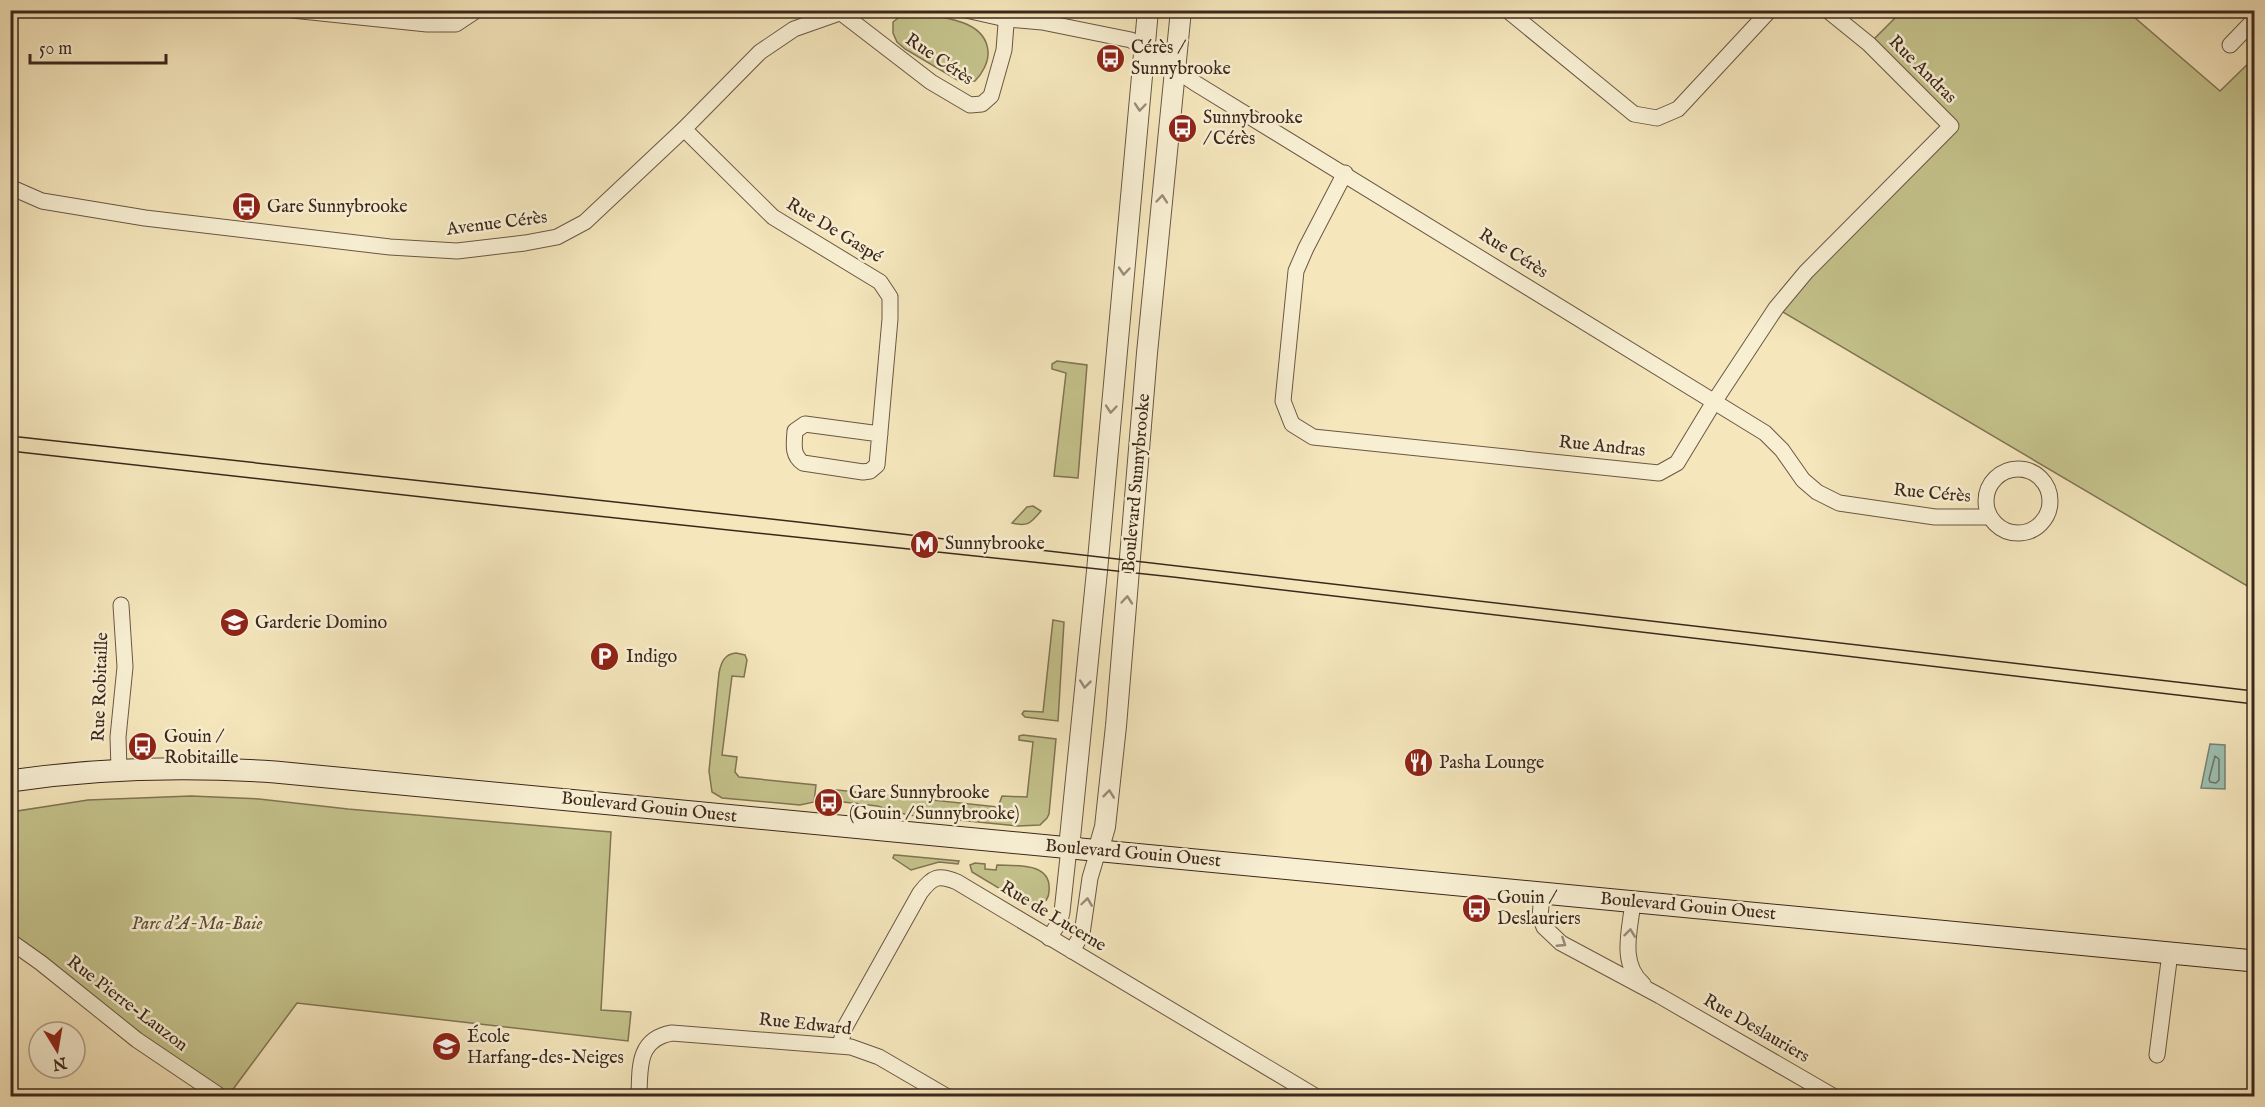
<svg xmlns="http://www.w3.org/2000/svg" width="2265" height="1107" viewBox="0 0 2265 1107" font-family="'IM FELL English',serif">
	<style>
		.green { fill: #c4c28b; stroke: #807454; stroke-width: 1.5 }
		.water { fill: #9cc0b1; stroke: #768375; stroke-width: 1.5 }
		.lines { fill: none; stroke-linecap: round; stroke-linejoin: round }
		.shore { stroke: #6c7466; stroke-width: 1.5 }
		.minor-casing { stroke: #6a5744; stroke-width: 17 }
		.tertiary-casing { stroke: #6a5744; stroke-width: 22 }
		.secondary-casing { stroke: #3c271c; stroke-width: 23 }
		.minor { stroke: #f8efd3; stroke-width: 15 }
		.tertiary { stroke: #f8efd3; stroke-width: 20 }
		.secondary { stroke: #f8efd3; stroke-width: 21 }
		.tram { stroke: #3c271c; stroke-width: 1.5 }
		.oneway { stroke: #9a8b78 }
		.labels { text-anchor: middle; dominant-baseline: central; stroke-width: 5; stroke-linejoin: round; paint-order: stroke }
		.poi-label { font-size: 18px; fill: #3c271c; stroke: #f8efd3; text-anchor: start }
		.street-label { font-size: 18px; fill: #3c271c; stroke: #f8efd3 }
		.park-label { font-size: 18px; font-style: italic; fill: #5e4e38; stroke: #f8efd3 }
	</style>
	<rect width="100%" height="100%" fill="#f5e6bc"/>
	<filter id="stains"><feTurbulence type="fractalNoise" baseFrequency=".00333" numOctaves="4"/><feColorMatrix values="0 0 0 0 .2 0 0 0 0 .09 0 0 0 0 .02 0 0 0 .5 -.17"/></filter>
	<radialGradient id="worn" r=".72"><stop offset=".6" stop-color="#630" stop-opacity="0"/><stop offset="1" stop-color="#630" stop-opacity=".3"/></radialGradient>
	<!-- green -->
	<g class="green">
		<path d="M1902 11H2127L2220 91 2254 58V590L1776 308 1951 126 1869 44Z"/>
		<path d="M913 12C939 18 985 18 988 51 989 62 982 74 975 81H959L905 49 897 42 893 33V22L902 15Z"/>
		<path d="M1057 361 1087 365 1078 478 1054 476 1066 373 1052 369V364Z"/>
		<path d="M1033 506 1041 511C1031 523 1028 527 1012 523L1027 507Z"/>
		<path d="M1053 620 1064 622 1058 721 1025 717 1022 714 1024 711 1043 712Z"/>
		<path d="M736 653 745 655 747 660 744 677 732 676 722 755 737 757 735 772 739 777 816 785 814 802 800 805 722 798 712 792 709 771 719 673C721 663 724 654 736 653Z"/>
		<path d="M1023 735 1056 739 1049 814 1047 818 1040 825 1018 826 908 815 877 806 827 800 828 789 998 807 1002 796 1027 797 1033 742 1019 740V736Z"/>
		<path d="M191 796 259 799 348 809 611 832 601 1010 631 1012 628 1041 297 1003 228 1096H221L41 963 11 933V812L88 800Z"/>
		<path d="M894 855H896L959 861 958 864 939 862 911 870 893 858Z"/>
		<path d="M975 863 985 864V869L996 870 997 865C1016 866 1052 862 1049 891 1049 899 1045 903 1039 906L1027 905 972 872 970 865Z"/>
	</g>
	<!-- water -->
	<path class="water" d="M2210 744 2225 745V789L2201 788Z"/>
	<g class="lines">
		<!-- shore -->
		<path class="shore" d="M2215 756 2219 759V780L2216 783 2210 782 2209 779Z"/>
		<defs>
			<g id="minor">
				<path d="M292 10 427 24H456L477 10"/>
				<path d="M966 10 1006 19 1042 22 1131 40 1195 83 1765 433 1782 450 1803 480 1817 492 1839 503 1935 517H1990"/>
				<path d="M1507 10 1634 114 1657 118 1678 109 1770 10"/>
				<path d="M840 12 931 82 970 105 982 104 991 96 1004 50 1007 11"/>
				<path d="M2230 45 2254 20"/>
				<path d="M684 129 773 217 880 282 890 297V319L877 465 870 471 863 472 803 463C792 455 794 445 795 431L805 424 880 434"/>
				<path d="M1345 173 1306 248 1296 271 1283 401 1292 424 1313 437 1659 473 1677 463 1714 402 1776 308 1806 272 1951 126 1869 44 1827 10"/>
				<path d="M10 187 42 201 145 218 390 247 457 251 525 243 557 237 585 222 684 129 760 52 794 29 848 10"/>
				<circle cx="2018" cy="501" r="32"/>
				<path d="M119 769 118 737 125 667 121 605"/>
				<path d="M1542 894 1540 917 1544 927 1561 943 1660 996 1833 1096"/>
				<path d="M1633 902C1630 930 1619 963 1643 984"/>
				<path d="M1049 938 1060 921 1062 912 1069 848"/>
				<path d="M10 941 41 963 137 1040 220 1096"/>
				<path d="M1072 951 1082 934 1090 878 1098 851"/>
				<path d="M840 1045 845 1027 920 893C932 877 938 874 957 882L1315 1096"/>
				<path d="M2157 1055 2170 953"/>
				<path d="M639 1096C640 1068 637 1039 672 1033L851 1047 879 1057 946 1096"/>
			</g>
			<g id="tertiary">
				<path d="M1069 848 1097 571 1148 10"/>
				<path d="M1098 851 1105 827 1116 726 1147 353 1181 10"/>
			</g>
			<path id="secondary" d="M10 781C99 768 186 766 275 772L2254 961"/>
		</defs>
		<!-- minor casing -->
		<use href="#minor" class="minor-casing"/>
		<!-- tertiary casing -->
		<use href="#tertiary" class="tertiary-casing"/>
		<!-- secondary casing -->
		<use href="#secondary" class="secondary-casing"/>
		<!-- minor -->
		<use href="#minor" class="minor"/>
		<!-- tertiary -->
		<use href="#tertiary" class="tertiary"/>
		<!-- secondary -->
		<use href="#secondary" class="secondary"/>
		<!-- tram -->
		<g class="tram">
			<path d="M10 436 798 522 2254 691"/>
			<path d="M10 451 503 506 1173 577 2254 704"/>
		</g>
	</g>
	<!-- one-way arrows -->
	<defs><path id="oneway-chevron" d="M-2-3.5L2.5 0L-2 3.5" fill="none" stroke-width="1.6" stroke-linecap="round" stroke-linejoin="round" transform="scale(1.5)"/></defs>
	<g class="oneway">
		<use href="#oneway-chevron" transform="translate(1140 107) rotate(95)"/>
		<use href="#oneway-chevron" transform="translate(1162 199) rotate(-85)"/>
		<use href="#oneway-chevron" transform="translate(1124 271) rotate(95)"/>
		<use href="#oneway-chevron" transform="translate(1111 409) rotate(95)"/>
		<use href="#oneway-chevron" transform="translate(1127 600) rotate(-85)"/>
		<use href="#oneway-chevron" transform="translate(1085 684) rotate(96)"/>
		<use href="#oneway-chevron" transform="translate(1109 794) rotate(-84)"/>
		<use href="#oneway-chevron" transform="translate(1087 902) rotate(-82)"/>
		<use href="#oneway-chevron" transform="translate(1630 933) rotate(-83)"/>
		<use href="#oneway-chevron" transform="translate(1562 943) rotate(33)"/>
	</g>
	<!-- icons -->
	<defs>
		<symbol id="bus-disc" viewBox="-11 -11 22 22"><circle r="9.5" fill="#8f2418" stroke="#f8efd3"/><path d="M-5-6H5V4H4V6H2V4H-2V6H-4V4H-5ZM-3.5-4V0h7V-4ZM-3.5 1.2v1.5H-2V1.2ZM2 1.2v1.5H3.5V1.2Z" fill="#fff"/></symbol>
		<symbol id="metro-disc" viewBox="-11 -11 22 22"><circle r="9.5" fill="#8f2418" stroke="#f8efd3"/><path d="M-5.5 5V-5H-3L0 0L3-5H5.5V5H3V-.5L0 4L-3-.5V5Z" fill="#fff"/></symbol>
		<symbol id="school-disc" viewBox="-11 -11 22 22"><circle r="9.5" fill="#8f2418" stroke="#f8efd3"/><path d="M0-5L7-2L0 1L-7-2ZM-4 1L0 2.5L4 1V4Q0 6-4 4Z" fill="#fff"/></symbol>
		<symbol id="parking-disc" viewBox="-11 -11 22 22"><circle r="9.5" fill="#8f2418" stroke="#f8efd3"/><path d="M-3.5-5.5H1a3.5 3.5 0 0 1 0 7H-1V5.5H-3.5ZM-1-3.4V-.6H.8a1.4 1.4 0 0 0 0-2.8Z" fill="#fff"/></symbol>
		<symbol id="restaurant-disc" viewBox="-11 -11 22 22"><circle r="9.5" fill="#8f2418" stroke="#f8efd3"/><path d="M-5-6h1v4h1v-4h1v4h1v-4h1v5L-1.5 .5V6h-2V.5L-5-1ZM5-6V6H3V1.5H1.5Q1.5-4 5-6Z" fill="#fff"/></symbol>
	</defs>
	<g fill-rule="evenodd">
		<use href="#bus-disc" x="1094" y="42" width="33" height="33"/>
		<use href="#bus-disc" x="1166" y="112" width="33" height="33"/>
		<use href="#bus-disc" x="230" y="190" width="33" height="33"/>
		<use href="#metro-disc" x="908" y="528" width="33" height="33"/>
		<use href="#school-disc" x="218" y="606" width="33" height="33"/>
		<use href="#parking-disc" x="588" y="640" width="33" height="33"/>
		<use href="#bus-disc" x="126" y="730" width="33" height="33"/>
		<use href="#restaurant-disc" x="1402" y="746" width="33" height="33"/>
		<use href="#bus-disc" x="812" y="786" width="33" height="33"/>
		<use href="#bus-disc" x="1460" y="892" width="33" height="33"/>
		<use href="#school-disc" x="430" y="1030" width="33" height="33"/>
	</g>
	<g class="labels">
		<!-- poi labels -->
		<g class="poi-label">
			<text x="1131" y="48">Cérès /<tspan x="1131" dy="21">Sunnybrooke</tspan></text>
			<text x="1203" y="118">Sunnybrooke<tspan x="1203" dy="21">/ Cérès</tspan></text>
			<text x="267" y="207">Gare Sunnybrooke</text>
			<text x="945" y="544">Sunnybrooke</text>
			<text x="255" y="623">Garderie Domino</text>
			<text x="626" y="657">Indigo</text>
			<text x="164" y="737">Gouin /<tspan x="164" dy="21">Robitaille</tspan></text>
			<text x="1439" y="763">Pasha Lounge</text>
			<text x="849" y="793">Gare Sunnybrooke<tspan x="849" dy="21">(Gouin / Sunnybrooke)</tspan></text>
			<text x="1497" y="898">Gouin /<tspan x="1497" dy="21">Deslauriers</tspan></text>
			<text x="467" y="1037">École<tspan x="467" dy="21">Harfang-des-Neiges</tspan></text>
		</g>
		<!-- street labels -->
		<g class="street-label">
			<text transform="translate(939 60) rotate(34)">Rue Cérès</text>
			<text transform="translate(1922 70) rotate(45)">Rue Andras</text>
			<text transform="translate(497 224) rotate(-7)">Avenue Cérès</text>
			<text transform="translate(834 231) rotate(31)">Rue De Gaspé</text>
			<text transform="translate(1513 254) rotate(32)">Rue Cérès</text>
			<text transform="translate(1602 447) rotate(6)">Rue Andras</text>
			<text transform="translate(1137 483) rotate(-85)">Boulevard Sunnybrooke</text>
			<text transform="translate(1932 494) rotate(5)">Rue Cérès</text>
			<text transform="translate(101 687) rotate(-88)">Rue Robitaille</text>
			<text transform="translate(649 808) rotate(6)">Boulevard Gouin Ouest</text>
			<text transform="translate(1133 854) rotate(5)">Boulevard Gouin Ouest</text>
			<text transform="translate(1688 907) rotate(5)">Boulevard Gouin Ouest</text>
			<text transform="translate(1053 917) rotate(31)">Rue de Lucerne</text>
			<text transform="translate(127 1004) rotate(37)">Rue Pierre-Lauzon</text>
			<text transform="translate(805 1025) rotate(6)">Rue Edward</text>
			<text transform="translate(1756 1029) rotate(30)">Rue Deslauriers</text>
		</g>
		<!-- park labels -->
		<g class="park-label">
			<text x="197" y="924">Parc d'A-Ma-Baie</text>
		</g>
	</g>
	<!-- margin -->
	<rect width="2265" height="1107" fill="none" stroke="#f5e6bc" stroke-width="36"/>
	<rect x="12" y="12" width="2241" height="1083" fill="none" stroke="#3c271c" stroke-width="3"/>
	<rect x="18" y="18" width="2229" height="1071" fill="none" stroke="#3c271c" stroke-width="1.5"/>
	<!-- north arrow -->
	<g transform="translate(57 1050) rotate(169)"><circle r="28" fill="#f8efd3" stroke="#ad9f8a" stroke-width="1.5"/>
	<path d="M0-4.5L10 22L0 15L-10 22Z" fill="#8f2418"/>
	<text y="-9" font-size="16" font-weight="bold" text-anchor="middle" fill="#3c271c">N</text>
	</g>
	<!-- scale -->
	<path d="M30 54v9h136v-9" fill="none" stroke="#3c271c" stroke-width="3"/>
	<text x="39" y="54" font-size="18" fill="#3c271c" stroke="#f8efd3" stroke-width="4.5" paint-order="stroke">50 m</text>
	<rect width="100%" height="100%" filter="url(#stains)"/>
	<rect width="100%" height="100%" fill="url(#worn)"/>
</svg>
